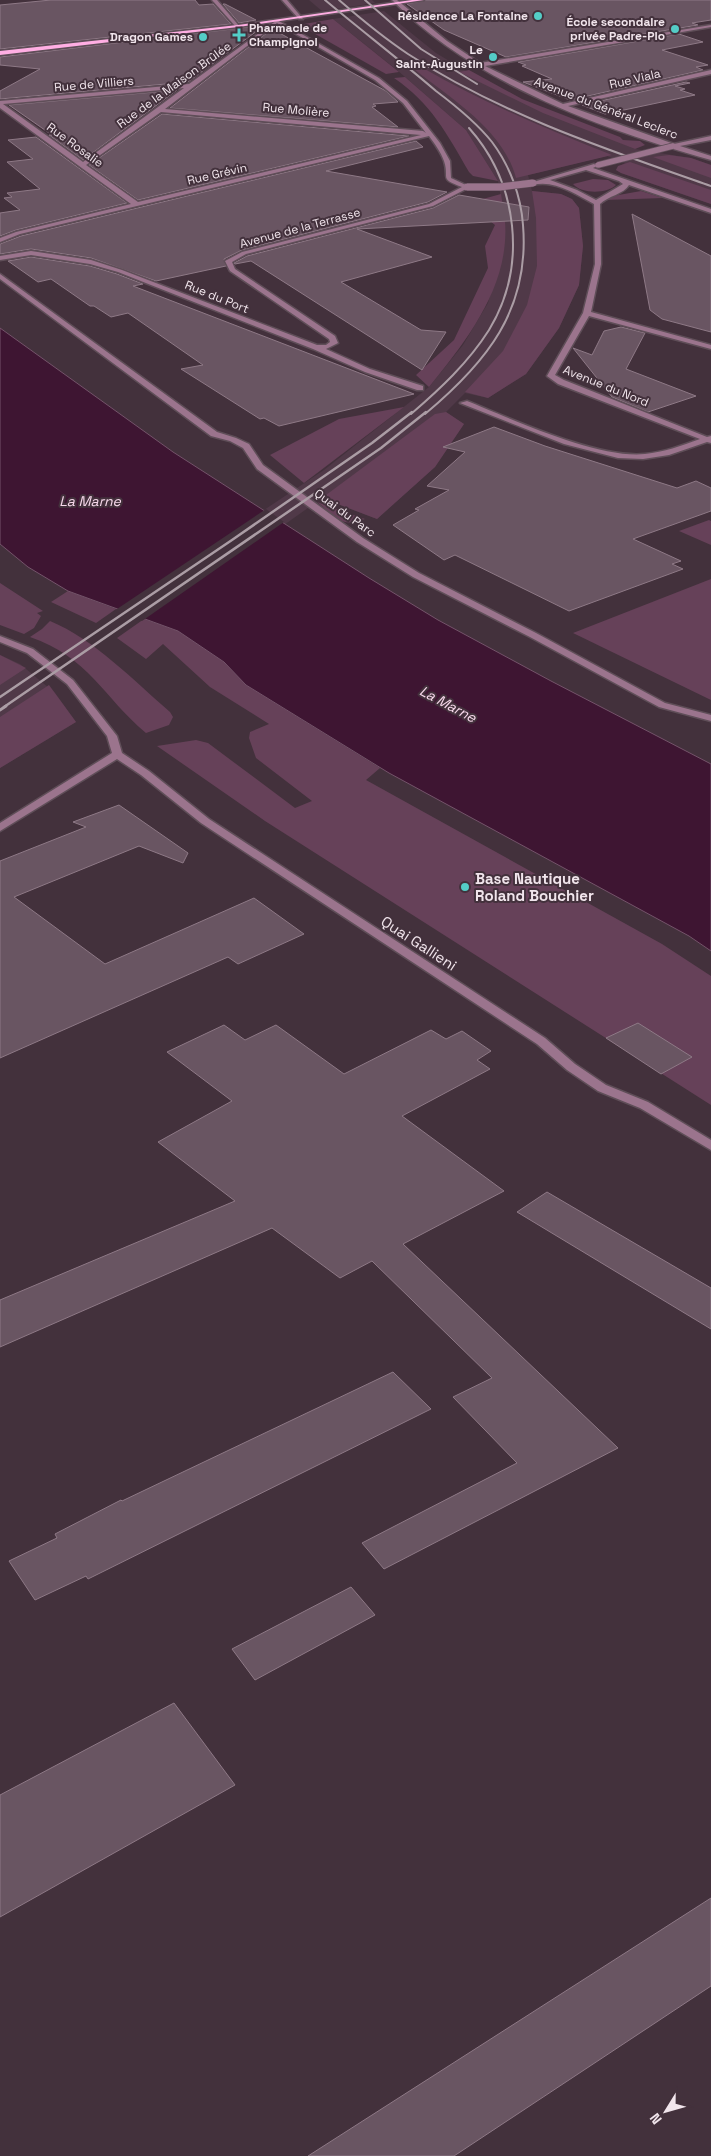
<svg xmlns="http://www.w3.org/2000/svg" width="711" height="2156" viewBox="0 0 711 2156" font-family="'Space Grotesk',sans-serif">
	<style>
		.built { fill: #503948 }
		.green { fill: #664159 }
		.water { fill: #3e1532; stroke: #74536a }
		.pier { fill: #43313c }
		.building { fill: #695562; stroke: #8e7986 }
		.lines { fill: none; stroke-linecap: round; stroke-linejoin: round }
		.minor-casing { stroke: #5f4e58; stroke-width: 3 }
		.major-casing { stroke: #5f4e58; stroke-width: 3 }
		.minor { fill: #9b748d; fill-rule: evenodd }
		.major { fill: #ffaee3; fill-rule: evenodd }
		.rail-far2 { stroke: #ab9da5; stroke-width: 2 }
		.rail-far1 { stroke: #ab9da5; stroke-width: 2.5 }
		.rail { stroke: #ab9da5; stroke-width: 3 }
		.minor-bridge-far1-casing { stroke: #5f4e58; stroke-width: 7; stroke-linecap: butt }
		.minor-bridge-casing { stroke: #5f4e58; stroke-width: 8; stroke-linecap: butt }
		.minor-bridge-far1 { stroke: #9b748d; stroke-width: 5.5 }
		.minor-bridge { stroke: #9b748d; stroke-width: 7 }
		.poi-dot { fill: #54cdc7; stroke: #43313c; stroke-width: 2 }
		.labels { text-anchor: middle; dominant-baseline: central; stroke-width: 4; stroke-linejoin: round; paint-order: stroke }
		.far-poi-label { font-size: 12px; font-weight: bold; fill: #f1e5ec; stroke: #43313c; text-anchor: end }
		.far-street-label { font-size: 12px; fill: #f1e5ec; stroke: #43313c }
		.far-water-label { font-size: 14px; font-style: italic; fill: #f8d9ec; stroke: #43313c }
		.poi-label { font-size: 15px; font-weight: bold; fill: #f1e5ec; stroke: #43313c; text-anchor: start }
		.street-label { font-size: 15px; fill: #f1e5ec; stroke: #43313c }
	</style>
	<rect width="100%" height="100%" fill="#43313c"/>
	<!-- built -->
	<g class="built">
		<path d="M309 0H372L375 3 322 11Z"/>
		<path d="M384 11 436 53 491 86 635 149 691 158 711 165V204L621 173 616 170 617 168 625 163 607 156 528 175 532 191 561 194 572 199 579 208 583 246 579 285 559 328 526 374 488 398 465 393 446 412 464 424 435 467 377 519 322 498 284 525 264 510 324 470 429 387 463 345 488 303 504 246 505 221 498 181 466 130 397 70 333 19Z"/>
		<path d="M0 655 20 664 55 693 76 722 0 768Z"/>
	</g>
	<!-- green -->
	<g class="green">
		<path d="M333 19 399 72 386 74 301 26 304 24Z"/>
		<path d="M423 68C484 103 547 129 612 155L516 178C503 129 451 99 414 69Z"/>
		<path d="M469 70 522 99 620 137 623 140 640 141 645 145 635 149 543 113 459 72Z"/>
		<path d="M405 77 466 130 498 181 473 176 469 172C447 134 431 103 394 78Z"/>
		<path d="M669 155 691 158 711 165V178L653 157Z"/>
		<path d="M630 162 711 190V204L621 173 616 170 618 166Z"/>
		<path d="M593 179 608 180 616 185C607 194 581 194 573 184Z"/>
		<path d="M532 191 561 194 572 199 579 208 583 246 579 285 559 328 526 374 488 398 465 392 503 351 527 305 537 266 536 218Z"/>
		<path d="M641 191 663 198 605 200 613 196Z"/>
		<path d="M501 194C502 203 505 212 505 221 510 286 467 340 429 387L416 375 454 340 488 268 485 246 495 225 468 203Z"/>
		<path d="M404 407 304 483 270 455 339 419Z"/>
		<path d="M446 412 464 424 435 467 377 519 322 498 435 414Z"/>
		<path d="M317 502 365 519C341 529 335 516 317 502Z"/>
		<path d="M709 520 711 521V545L679 531Z"/>
		<path d="M711 579V700L573 633Z"/>
		<path d="M0 583 43 611 37 613 41 616 34 628 24 634 0 625Z"/>
		<path d="M68 591 116 609 96 623 51 602Z"/>
		<path d="M144 619 178 631 224 662 246 685 380 768 366 780 662 944 711 976V1105L265 821 157 746 196 740 208 743 295 808 312 801 256 758 249 738 250 732 269 724 210 687 163 644 146 659 117 638Z"/>
		<path d="M50 621C94 639 134 681 170 712L173 717 169 725 146 733C103 697 89 657 30 637L42 629Z"/>
		<path d="M0 655 26 668 0 685Z"/>
		<path d="M49 685 76 722 0 768V717Z"/>
	</g>
	<!-- water -->
	<path class="water" d="M0 328 173 452 369 578 438 620 551 681 711 764V951L689 936 389 773 246 685 224 662 178 631 68 591 28 567 0 544Z"/>
	<!-- pier -->
	<path class="pier" d="M266 509 284 522 142 621 114 611Z"/>
	<!-- building -->
	<g class="building">
		<path d="M51 0H195L199 5 213 4 231 24 0 49V5Z"/>
		<path d="M426 0H711V20L692 23 698 25 506 57 444 30 407 4Z"/>
		<path d="M223 4H225L256 20 239 23Z"/>
		<path d="M265 25 188 82 0 99V91L40 69 0 65V57Z"/>
		<path d="M272 29 386 91 398 102 373 104 376 106 372 107 398 127 170 108Z"/>
		<path d="M679 34 703 42 662 50 708 65 696 67 703 70 570 100 523 82 552 79 522 66 526 65 518 62Z"/>
		<path d="M686 82 690 83 675 86 685 89 680 90 695 95 605 114 582 105Z"/>
		<path d="M177 90 83 160 49 135H52L9 105Z"/>
		<path d="M162 114 409 136 138 200 89 165Z"/>
		<path d="M36 137 127 203 16 230 0 236V213L20 210 4 198 12 197 7 193 40 189 7 162 33 159 8 140Z"/>
		<path d="M416 141 423 147 326 171 447 192 428 202 242 250 224 259 226 266 156 281 91 258 31 249 0 254V244L21 236Z"/>
		<path d="M459 195 529 207 528 220 357 229 432 257 341 282 421 330 446 332 422 370 251 261 235 264 234 263 247 256 433 208Z"/>
		<path d="M632 214 711 256V332L662 319 650 310Z"/>
		<path d="M31 257 90 266 117 274 143 284 133 286 414 394 279 426 264 418 260 419 181 369 203 365 128 313 111 317 94 306H90L51 279 38 282 8 261Z"/>
		<path d="M621 327 645 333 626 369 696 396 648 412 612 397 573 348 592 355 604 331Z"/>
		<path d="M494 427 545 446 677 488 696 481 711 488V511L633 539 681 561 672 564 683 569 569 611 455 555 444 560 393 525 419 510 415 509 449 490 427 486 465 452 443 447Z"/>
		<path d="M119 805 188 853 183 863 139 846 14 897 105 964 254 898 304 934 238 964 228 957 0 1058V861L86 827 73 822Z"/>
		<path d="M638 1023 692 1057 661 1074 606 1038Z"/>
		<path d="M224 1025 245 1040 276 1025 344 1074 431 1030 446 1039 462 1031 491 1051 477 1060 490 1069 402 1116 504 1191 403 1244 618 1448 384 1569 362 1543 517 1463 453 1397 492 1378 372 1261 340 1278 272 1228 0 1347V1300L235 1201 158 1142 232 1101 167 1052Z"/>
		<path d="M547 1192 711 1288V1329L517 1212Z"/>
		<path d="M393 1372 431 1409 88 1579 86 1576 35 1600 9 1561 57 1538 55 1534 121 1500 122 1501Z"/>
		<path d="M351 1587 375 1615 255 1680 232 1649Z"/>
		<path d="M174 1703 235 1785 0 1917V1795Z"/>
		<path d="M711 1898V1986L454 2156H308Z"/>
	</g>
	<g class="lines">
		<defs>
			<g id="minor">
				<path d="M212 0H217L240 27H236Z"/>
				<path d="M282 0H287L303 19H299Z"/>
				<path d="M392 0H397L447 41 480 63 711 25V27L485 66 563 104 711 70V74L568 106 674 144 711 136V140L680 146 711 156V160C601 129 474 83 392 0Z"/>
				<path d="M277 20 379 78 407 101 440 143 450 161 451 178 470 187 433 206 246 254 232 262 235 269 335 336 338 343 326 349 370 369 423 386V390H417L365 372 313 349 118 272 90 264 31 255 0 260V256L31 251 91 260 122 270 317 345H326L330 342 329 339 230 271 225 261 242 252 429 204 462 187C438 178 450 179 444 161 441 152 434 143 429 136L20 234 0 242V238L16 232 131 204 0 108V101L189 84ZM277 23 375 80 403 103 426 133 423 131 165 109ZM184 88 83 162 3 104ZM161 112 421 135 138 202 86 165Z"/>
				<path d="M594 164 597 166 593 168 711 209V213L629 185C624 194 608 196 600 204L601 264 591 312 711 345V349L589 316 555 375 564 380 707 437 711 436V443L707 442 669 455 643 459 618 458 564 444 460 403 467 401C512 419 598 459 645 454 664 452 681 446 700 439L558 384 547 376 583 313 595 264 594 204C576 194 553 179 533 185L530 183ZM586 170 619 181 623 184 596 200 577 190 550 180Z"/>
				<path d="M0 274 217 432 236 438 249 444 263 465 363 538 419 573 536 633 665 703 711 715V721L659 707 530 637 413 577 357 542 257 469 243 448 230 441 211 436 0 279Z"/>
				<path d="M0 636 33 649 73 680 117 736 122 753 149 771 209 819 545 1038 575 1064 606 1085 648 1102 711 1140V1150L640 1108 598 1091 567 1070 537 1044 201 823 141 775 117 759 0 831V823L112 753 107 736 67 684 27 653 0 642Z"/>
			</g>
			<path id="major" d="M412 0H424L238 27 0 55V51L238 25Z"/>
		</defs>
		<!-- minor casing -->
		<use href="#minor" class="minor-casing"/>
		<!-- major casing -->
		<use href="#major" class="major-casing"/>
		<!-- minor -->
		<use href="#minor" class="minor"/>
		<!-- major -->
		<use href="#major" class="major"/>
		<!-- rail-far2 -->
		<g class="rail-far2">
			<path d="M325 0C362 31 400 60 436 91 456 106 476 122 492 142 510 166 521 196 523 225 530 310 486 363 425 414"/>
			<path d="M339 0C361 19 384 38 408 54 500 114 608 150 711 186"/>
			<path d="M365 0 421 49 477 84"/>
			<path d="M411 414C440 389 468 363 489 330 528 266 518 183 469 128"/>
		</g>
		<!-- rail-far1 -->
		<g class="rail-far1">
			<path d="M0 697 232 540 372 443 412 412"/>
			<path d="M4 707 381 448 426 412"/>
		</g>
		<!-- rail -->
		<path class="rail" d="M0 710 6 706"/>
		<defs>
			<path id="minor-bridge-far1" d="M598 165 673 146"/>
			<path id="minor-bridge" d="M467 187H500L533 183"/>
		</defs>
		<!-- minor-bridge-far1 casing -->
		<use href="#minor-bridge-far1" class="minor-bridge-far1-casing"/>
		<!-- minor-bridge casing -->
		<use href="#minor-bridge" class="minor-bridge-casing"/>
		<!-- minor-bridge-far1 -->
		<use href="#minor-bridge-far1" class="minor-bridge-far1"/>
		<!-- minor-bridge -->
		<use href="#minor-bridge" class="minor-bridge"/>
	</g>
	<!-- markers -->
	<g class="poi-dot">
		<circle cx="538" cy="16" r="5"/>
		<circle cx="675" cy="29" r="5"/>
		<path d="M236.5 27.5h5v5h5v5h-5v5h-5v-5h-5v-5h5z"/>
		<circle cx="203" cy="37" r="5"/>
		<circle cx="493" cy="57" r="5"/>
		<circle cx="465" cy="887" r="5"/>
	</g>
	<g class="labels">
		<!-- far-poi labels -->
		<g class="far-poi-label">
			<text x="528" y="16">Résidence La Fontaine</text>
			<text x="665" y="22">École secondaire<tspan x="665" dy="14">privée Padre-Pio</tspan></text>
			<text x="249" y="28" text-anchor="start">Pharmacie de<tspan x="249" dy="14">Champignol</tspan></text>
			<text x="193" y="37">Dragon Games</text>
			<text x="483" y="50">Le<tspan x="483" dy="14">Saint-Augustin</tspan></text>
		</g>
		<!-- far-street labels -->
		<g class="far-street-label">
			<text transform="translate(635 79) rotate(-13)">Rue Viala</text>
			<text transform="translate(94 84) rotate(-5)">Rue de Villiers</text>
			<text transform="translate(174 85) rotate(-36)">Rue de la Maison Brûlée</text>
			<text transform="translate(606 108) rotate(21)">Avenue du Général Leclerc</text>
			<text transform="translate(296 110) rotate(5)">Rue Molière</text>
			<text transform="translate(75 145) rotate(36)">Rue Rosalie</text>
			<text transform="translate(217 174) rotate(-13)">Rue Grévin</text>
			<text transform="translate(300 228) rotate(-15)">Avenue de la Terrasse</text>
			<text transform="translate(217 297) rotate(22)">Rue du Port</text>
			<text transform="translate(606 386) rotate(22)">Avenue du Nord</text>
			<text transform="translate(345 513) rotate(36)">Quai du Parc</text>
		</g>
		<!-- far-water labels -->
		<g class="far-water-label">
			<text x="90" y="501">La Marne</text>
			<text transform="translate(448 704) rotate(28)">La Marne</text>
		</g>
		<!-- poi labels -->
		<g class="poi-label">
			<text x="475" y="878">Base Nautique<tspan x="475" dy="17">Roland Bouchier</tspan></text>
		</g>
		<!-- street labels -->
		<g class="street-label">
			<text transform="translate(419 943) rotate(33)">Quai Gallieni</text>
		</g>
	</g>
	<!-- north arrow -->
	<g transform="translate(666 2111) rotate(233)" stroke="#43313c" stroke-width="4" paint-order="stroke">
	<path d="M0-4L9 19L0 12L-9 19Z" fill="#f1e5ec"/>
	<text y="-8" font-size="14" font-weight="bold" text-anchor="middle" fill="#f1e5ec">N</text>
	</g>
</svg>
